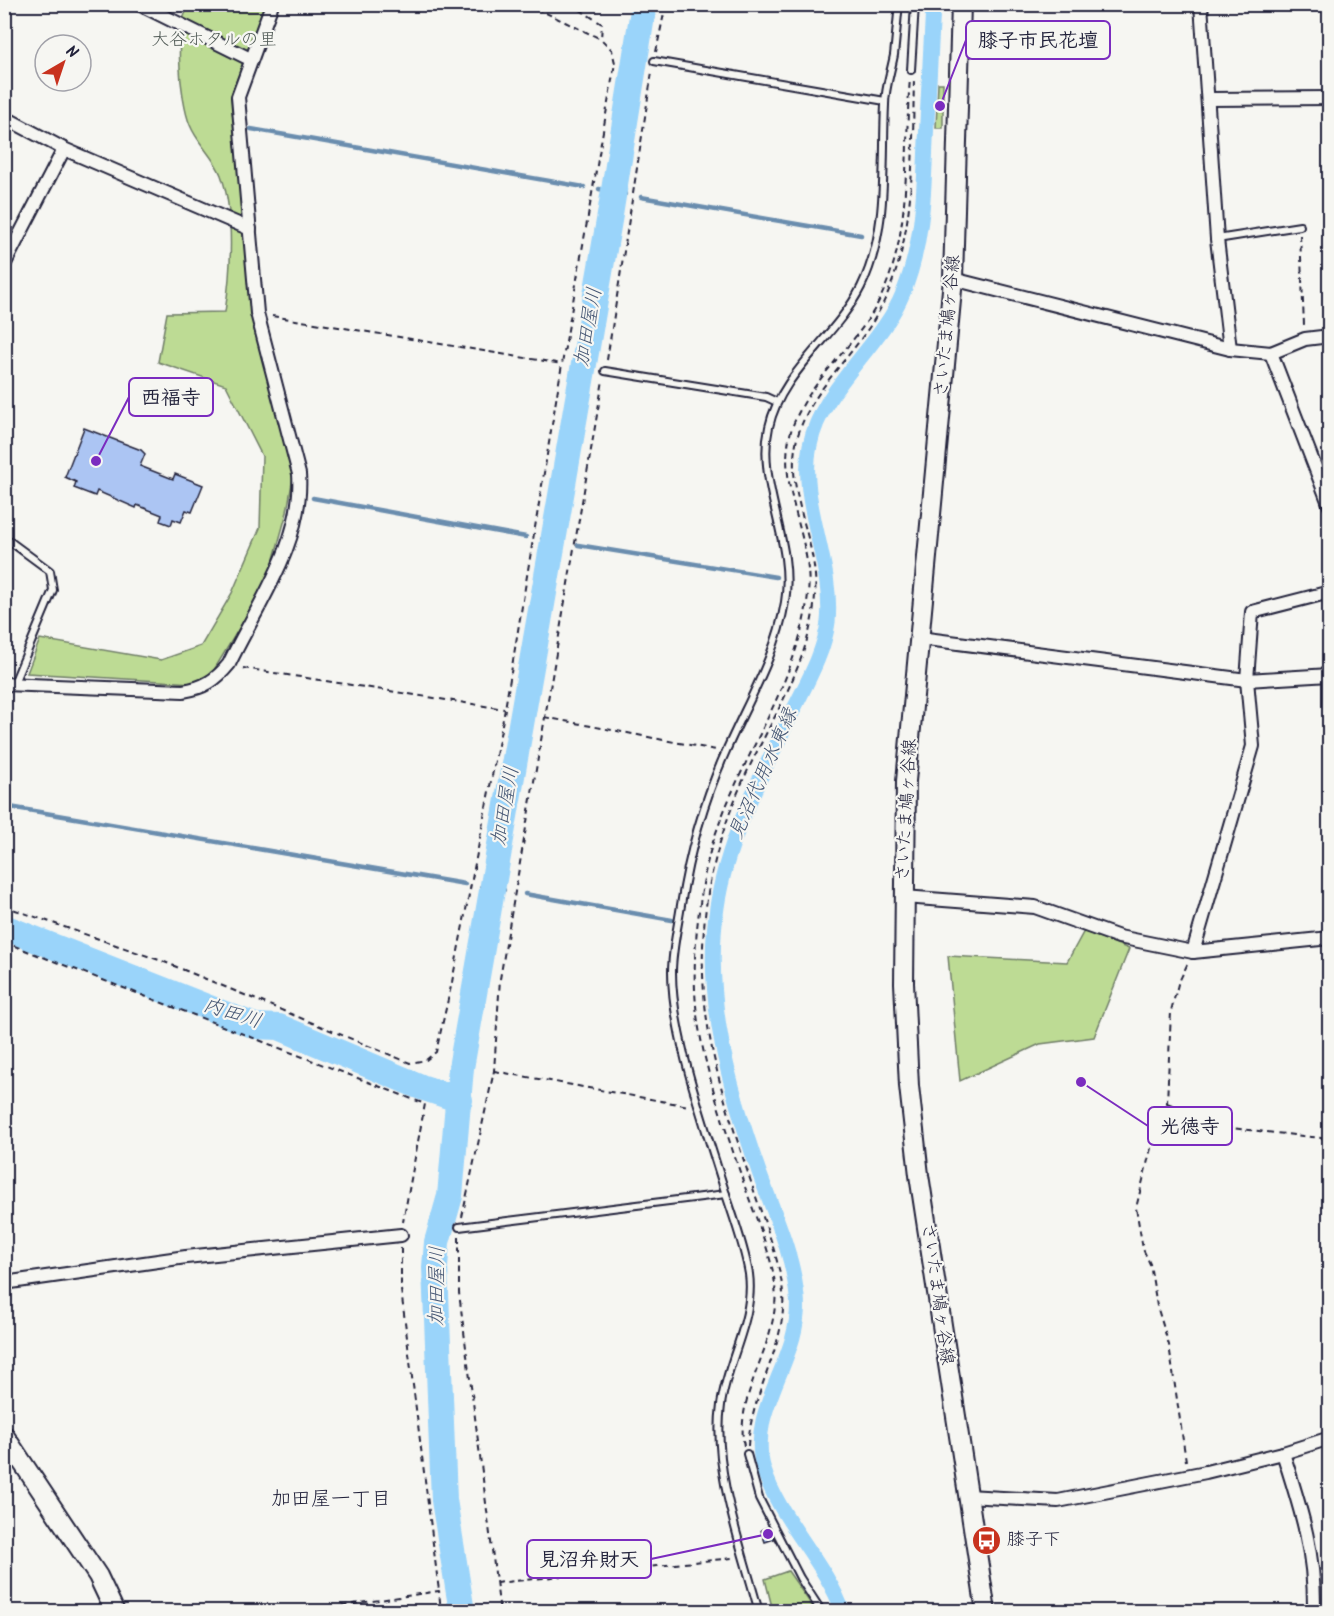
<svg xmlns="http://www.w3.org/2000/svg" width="1334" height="1616" viewBox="0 0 1334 1616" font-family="Kalam,'Klee One',sans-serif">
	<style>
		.green { fill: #bddb94; stroke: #707e68; stroke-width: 1.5 }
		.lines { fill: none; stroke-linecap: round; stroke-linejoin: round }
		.stream { stroke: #6a8dae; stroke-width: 4.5 }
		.canal { stroke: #9ad4fa; stroke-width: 15 }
		.river { stroke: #9ad4fa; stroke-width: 26 }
		.building { fill: #acc5f3; stroke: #22223b; stroke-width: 1.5 }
		.lane-casing { stroke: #22223b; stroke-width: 10 }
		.street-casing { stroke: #22223b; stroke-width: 16 }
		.secondary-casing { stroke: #22223b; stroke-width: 22 }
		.path { stroke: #22223b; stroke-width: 2; stroke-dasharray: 6 4.5; stroke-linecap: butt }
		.lane { stroke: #f6f6f2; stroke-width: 6 }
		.street { stroke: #f6f6f2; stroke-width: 12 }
		.secondary { stroke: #f6f6f2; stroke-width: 18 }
		.labels { text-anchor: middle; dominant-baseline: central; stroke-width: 4.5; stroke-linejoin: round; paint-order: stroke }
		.park-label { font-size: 18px; fill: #505a56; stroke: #f6f6f2 }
		.street-label { font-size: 18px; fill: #22223b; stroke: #f6f6f2 }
		.poi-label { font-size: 18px; fill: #22223b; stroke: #f6f6f2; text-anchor: start }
		.water-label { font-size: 20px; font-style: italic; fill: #465774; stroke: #f6f6f2 }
		.neighbourhood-label { font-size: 20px; fill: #22223b; stroke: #f6f6f2 }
		.leader { fill: none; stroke: #7b2cbf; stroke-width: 2 }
		.callout-dot { fill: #7b2cbf; stroke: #f6f6f2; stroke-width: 2 }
		.callout { fill: #f6f6f2; stroke: #7b2cbf; stroke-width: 2 }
		.callout-label { font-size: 20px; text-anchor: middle; font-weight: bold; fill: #22223b }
	</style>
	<rect width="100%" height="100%" fill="#f6f6f2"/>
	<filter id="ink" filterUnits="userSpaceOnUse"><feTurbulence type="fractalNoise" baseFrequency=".0167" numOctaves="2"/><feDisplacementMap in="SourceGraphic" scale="12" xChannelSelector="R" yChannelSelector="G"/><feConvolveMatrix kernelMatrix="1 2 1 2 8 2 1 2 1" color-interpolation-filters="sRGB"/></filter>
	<g filter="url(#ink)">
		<!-- green -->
		<g class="green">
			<path d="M191 5H265L231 95 252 312 293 477 287 512 268 580 211 675 193 683 27 673 40 639 161 660 201 646 232 593 260 528 262 456 226 385 158 362 167 313 225 312C231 273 235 213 221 175 214 157 197 143 190 125 180 101 172 22 191 5Z"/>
			<path d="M938 83H943V128H936Z"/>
			<path d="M1084 931 1129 949 1094 1037 1040 1044 960 1081 948 956 1067 962Z"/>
			<path d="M788 1571 815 1610 816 1611H773L765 1579Z"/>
		</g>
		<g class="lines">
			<!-- stream -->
			<g class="stream">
				<path d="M251 129 584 187"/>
				<path d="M599 189 625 194"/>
				<path d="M641 197 861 235"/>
				<path d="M313 498 526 537"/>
				<path d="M542 539 563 542"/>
				<path d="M578 545 776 577"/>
				<path d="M4 806 465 884"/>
				<path d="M481 887 504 890"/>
				<path d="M525 894 672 920"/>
			</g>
			<!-- canal -->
			<path class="canal" d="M843 1612C825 1561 779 1519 764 1470 745 1409 803 1358 797 1297 793 1255 775 1215 760 1175 730 1090 703 999 717 907 727 839 760 778 790 717 804 687 824 655 828 622 834 562 798 501 810 445 821 388 881 347 903 293 923 245 924 192 926 141 928 96 931 50 933 4"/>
			<!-- river -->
			<g class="river">
				<path d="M4 927 255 1026 279 1027 421 1087 460 1100"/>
				<path d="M462 1612 444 1500 435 1267 437 1242 450 1196 461 1068 610 215 644 4"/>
			</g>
		</g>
		<!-- building -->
		<g class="building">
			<path d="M84 428 141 450 145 454 140 466 173 479 175 474 203 485 192 512 186 510 181 522 173 519 171 525 160 521 162 515 137 505 136 508 97 491 95 496 74 488 76 482 65 477Z"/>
			<path d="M768 1527 774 1539 765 1542 761 1530Z"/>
		</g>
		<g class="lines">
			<defs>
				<g id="lane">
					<path d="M654 61 885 101"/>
					<path d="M911 70 915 4"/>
					<path d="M1217 239 1300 226"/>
					<path d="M605 371 766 397 777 402"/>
					<path d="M4 537 50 571 53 590 14 683"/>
					<path d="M459 1227 726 1194"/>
					<path d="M747 1454 759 1498 800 1578 822 1612"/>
					<path d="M759 1612C742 1548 712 1470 721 1405 727 1360 755 1319 749 1274 744 1244 732 1214 723 1185 704 1123 672 1035 672 972 672 950 678 926 681 905 689 853 705 798 726 751 748 701 776 656 785 602 795 542 756 484 769 427 781 372 836 337 861 287 889 230 882 166 885 105 885 88 891 71 894 55 896 38 897 21 899 4"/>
				</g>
				<g id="street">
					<path d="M139 4 250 59"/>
					<path d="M1201 4 1217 239 1230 349"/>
					<path d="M1209 99 1330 98"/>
					<path d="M4 117 64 149 250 229"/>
					<path d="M4 265 64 149"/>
					<path d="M953 279 1230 349 1271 353 1305 339 1330 336"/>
					<path d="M1271 353 1330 506"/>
					<path d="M919 638 1247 680 1330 675"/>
					<path d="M4 684 183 691C204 688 216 680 229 664 257 605 304 542 299 474L257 313 238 97 272 4"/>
					<path d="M904 897 1035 907 1119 937 1193 952 1330 938"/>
					<path d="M1193 952 1253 746 1247 680 1252 612 1330 592"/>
					<path d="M4 1283 186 1257 401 1235"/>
					<path d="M1283 1453C1301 1510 1315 1551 1314 1612"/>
					<path d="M967 1496 1058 1501 1206 1472 1283 1453 1330 1438"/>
				</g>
				<g id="secondary">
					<path d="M961 4 953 279 906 781 904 983 909 1086 919 1175 986 1612"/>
					<path d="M4 1435 98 1576 115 1612"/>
				</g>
			</defs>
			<!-- lane casing -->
			<use href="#lane" class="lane-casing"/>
			<!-- street casing -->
			<use href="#street" class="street-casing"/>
			<!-- secondary casing -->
			<use href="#secondary" class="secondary-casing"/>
			<!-- path -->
			<g class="path">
				<path d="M571 4 602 24 601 39"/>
				<path d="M656 52 666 4"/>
				<path d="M1300 235 1304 325"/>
				<path d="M272 316 562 364"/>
				<path d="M607 360 652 72"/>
				<path d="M243 668 504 709"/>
				<path d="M544 717 716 750"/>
				<path d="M4 906 162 961 410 1063 426 1060 436 1052 452 982 505 709 562 364 615 63 612 50 601 39 527 4"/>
				<path d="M4 942 425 1104 403 1222"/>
				<path d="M494 1071 689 1106"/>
				<path d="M1167 1103 1231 1128 1330 1139"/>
				<path d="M462 1217 494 1071 500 979 603 380"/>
				<path d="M459 1237V1293L500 1612"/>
				<path d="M401 1248V1290L439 1591"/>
				<path d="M744 1446C734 1391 781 1342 775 1285 772 1253 751 1207 741 1175 724 1125 706 1074 698 1022 691 976 696 924 704 878 722 778 797 696 808 594 814 540 775 486 791 431 805 387 845 355 869 318 915 248 903 158 910 79"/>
				<path d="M748 1446C751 1389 791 1340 782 1285 777 1252 763 1219 753 1188 719 1085 692 1011 707 899 712 867 722 832 734 802 761 732 810 671 815 595 820 541 780 488 799 432 813 389 852 357 875 318 917 248 912 158 914 79"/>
				<path d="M1186 1461 1169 1345 1157 1306 1150 1264 1143 1249 1136 1208 1151 1148 1167 1103 1171 1011 1178 984 1187 965"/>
				<path d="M496 1583 732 1558"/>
				<path d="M300 1612 439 1591 441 1612"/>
			</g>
			<!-- lane -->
			<use href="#lane" class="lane"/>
			<!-- street -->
			<use href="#street" class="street"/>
			<!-- secondary -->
			<use href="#secondary" class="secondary"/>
		</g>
	</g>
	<!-- icons -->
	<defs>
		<symbol id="bus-disc" viewBox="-11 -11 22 22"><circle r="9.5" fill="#c8321e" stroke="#f6f6f2"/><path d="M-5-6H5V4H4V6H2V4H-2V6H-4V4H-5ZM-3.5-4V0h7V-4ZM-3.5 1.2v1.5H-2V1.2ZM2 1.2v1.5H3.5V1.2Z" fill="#fff"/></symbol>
	</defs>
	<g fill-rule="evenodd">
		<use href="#bus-disc" x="970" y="1524" width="33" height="33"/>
	</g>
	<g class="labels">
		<!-- park labels -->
		<g class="park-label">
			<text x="214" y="40">大谷ホタルの里</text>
		</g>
		<!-- street labels -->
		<g class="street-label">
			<text transform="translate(948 326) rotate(-85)">さいたま鳩ヶ谷線</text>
			<text transform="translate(907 810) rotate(-87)">さいたま鳩ヶ谷線</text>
			<text transform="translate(937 1294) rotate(82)">さいたま鳩ヶ谷線</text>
		</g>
		<!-- poi labels -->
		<g class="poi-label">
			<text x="1007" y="1540">膝子下</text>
		</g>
		<!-- water labels -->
		<g class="water-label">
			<text transform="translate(589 327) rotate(-80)">加田屋川</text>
			<text transform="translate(764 774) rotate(-66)">見沼代用水東縁</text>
			<text transform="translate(506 806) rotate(-80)">加田屋川</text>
			<text transform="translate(232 1014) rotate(18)">内田川</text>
			<text transform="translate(438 1286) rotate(-89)">加田屋川</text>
		</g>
		<!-- neighbourhood labels -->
		<g class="neighbourhood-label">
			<text x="331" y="1500">加田屋一丁目</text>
		</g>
	</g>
	<!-- callouts -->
	<path class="leader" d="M940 106L966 40M96 461L129 397M1081 1082L1148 1126M768 1534L651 1559"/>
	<g class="callout-dot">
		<circle cx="940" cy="106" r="6"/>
		<circle cx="96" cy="461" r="6"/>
		<circle cx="1081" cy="1082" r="6"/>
		<circle cx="768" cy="1534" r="6"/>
	</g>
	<g class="callout">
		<rect x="966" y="21" width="144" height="38" rx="6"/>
		<rect x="129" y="378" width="84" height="38" rx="6"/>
		<rect x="1148" y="1107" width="84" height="38" rx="6"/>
		<rect x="527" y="1540" width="124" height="38" rx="6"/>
	</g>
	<g class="callout-label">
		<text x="1038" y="47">膝子市民花壇</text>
		<text x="171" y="404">西福寺</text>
		<text x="1190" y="1133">光徳寺</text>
		<text x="589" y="1566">見沼弁財天</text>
	</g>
	<!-- margin -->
	<rect width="1334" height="1616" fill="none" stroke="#f6f6f2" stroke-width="24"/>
	<rect x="12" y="12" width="1310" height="1592" fill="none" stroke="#22223b" stroke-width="2" filter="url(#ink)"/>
	<!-- north arrow -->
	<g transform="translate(63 63) rotate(39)"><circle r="28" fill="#f6f6f2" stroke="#a1a1a9" stroke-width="1.5"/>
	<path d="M0-4.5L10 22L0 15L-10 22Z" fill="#c8321e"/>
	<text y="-9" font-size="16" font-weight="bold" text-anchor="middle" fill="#22223b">N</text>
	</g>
</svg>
